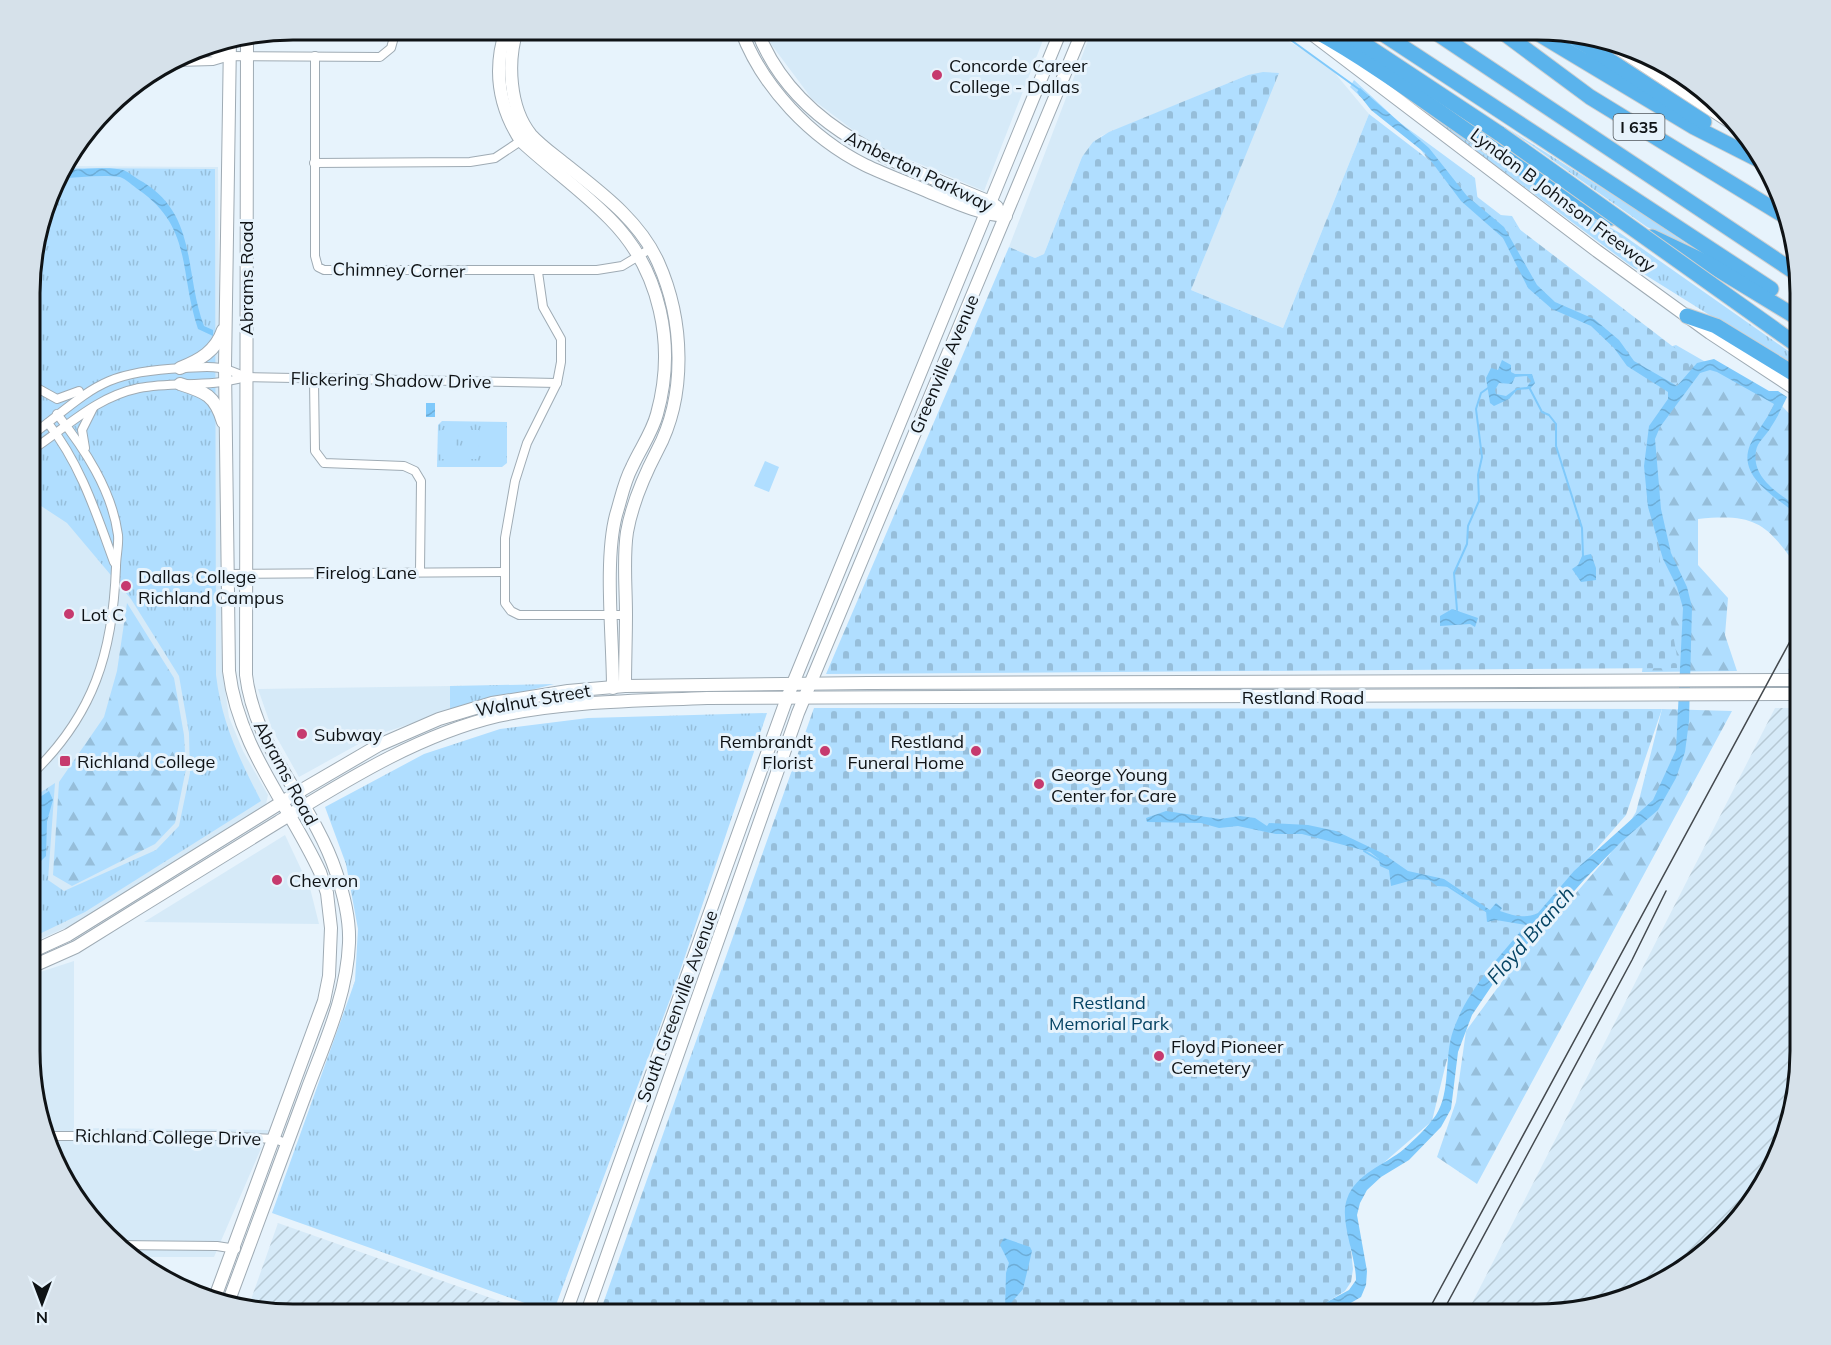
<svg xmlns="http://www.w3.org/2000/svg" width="1831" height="1345" viewBox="0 0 1831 1345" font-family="Mulish,sans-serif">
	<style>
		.built { fill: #d6eaf8 }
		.industrial { fill: url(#industrial-furrows) }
		.grass { fill: url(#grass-tufts) }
		.forest { fill: url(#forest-firs) }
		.cemetery { fill: url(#cemetery-stones) }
		.pitch { fill: #b0deff }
		.water { fill: url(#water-waves); fill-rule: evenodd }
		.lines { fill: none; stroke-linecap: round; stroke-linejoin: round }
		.stream { stroke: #7fc9fb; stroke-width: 2 }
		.street-casing { stroke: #9fabb4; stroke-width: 10 }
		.secondary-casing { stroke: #9fabb4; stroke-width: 14 }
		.highway-casing { stroke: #cfd0d0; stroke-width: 17 }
		.street { stroke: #fff; stroke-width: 8 }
		.secondary { stroke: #fff; stroke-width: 12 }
		.highway { stroke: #5ab3ec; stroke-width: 15 }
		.tram { stroke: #44494e; stroke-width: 1.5 }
		.highway-bridge-casing { stroke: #cfd0d0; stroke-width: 17; stroke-linecap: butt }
		.highway-bridge { stroke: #5ab3ec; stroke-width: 15 }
		.poi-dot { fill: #c63a6e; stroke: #e7f3fc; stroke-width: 2 }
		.labels { text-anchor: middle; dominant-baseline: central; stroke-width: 6; stroke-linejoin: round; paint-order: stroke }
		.shield { fill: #e7f3fc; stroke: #50565b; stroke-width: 1.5 }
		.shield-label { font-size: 16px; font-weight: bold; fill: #0f1316 }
		.poi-label { font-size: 18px; fill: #0f1316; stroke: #e7f3fc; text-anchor: start }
		.street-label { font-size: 18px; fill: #0f1316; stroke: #e7f3fc }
		.park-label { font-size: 18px; fill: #054363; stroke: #e7f3fc }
		.water-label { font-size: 20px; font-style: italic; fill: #054363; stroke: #e7f3fc }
		.rim { fill: none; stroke: #0f1316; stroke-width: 3 }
	</style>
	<defs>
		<pattern id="industrial-furrows" width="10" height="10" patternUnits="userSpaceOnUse" patternTransform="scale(1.5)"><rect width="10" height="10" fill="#d6eaf8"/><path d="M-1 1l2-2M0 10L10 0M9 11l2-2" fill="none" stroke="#b6c8d4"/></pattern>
		<pattern id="grass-tufts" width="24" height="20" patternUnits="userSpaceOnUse" patternTransform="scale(1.5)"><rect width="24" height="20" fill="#b0deff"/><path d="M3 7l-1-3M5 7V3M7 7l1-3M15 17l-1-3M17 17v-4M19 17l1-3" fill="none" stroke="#96beda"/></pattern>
		<pattern id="forest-firs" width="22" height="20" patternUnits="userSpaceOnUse" patternTransform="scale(1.5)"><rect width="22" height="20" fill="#b0deff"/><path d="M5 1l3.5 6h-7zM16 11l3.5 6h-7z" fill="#96beda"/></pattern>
		<pattern id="cemetery-stones" width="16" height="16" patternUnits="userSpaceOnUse" patternTransform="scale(1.5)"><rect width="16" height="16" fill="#b0deff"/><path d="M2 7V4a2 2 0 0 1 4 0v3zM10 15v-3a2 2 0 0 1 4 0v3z" fill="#96beda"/></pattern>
		<pattern id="water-waves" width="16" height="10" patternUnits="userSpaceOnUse" patternTransform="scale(1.5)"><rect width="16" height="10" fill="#7fc9fb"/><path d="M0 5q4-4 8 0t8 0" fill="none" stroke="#6dacd6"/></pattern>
	</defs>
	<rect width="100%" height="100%" fill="#e7f3fc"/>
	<!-- built -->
	<g class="built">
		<path d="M765 30H1047L984 191 870 143 812 99 771 44Z"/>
		<path d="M1092 30H1270L1310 54 1334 72 1369 114 1283 328 1191 290 1278 73 1248 75 1101 136 1082 157 1044 254 1035 258 1009 247Z"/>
		<path d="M64 166 218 167 222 669 229 717 243 751 268 795 266 804 249 817 72 925 31 943 32 259Z"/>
		<path d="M450 686V711L373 736 299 777 272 729 258 689Z"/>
		<path d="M285 835 310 888 319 924 144 922Z"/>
		<path d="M74 961V1128L269 1130 214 1257H131L120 1250 57 1168 31 1069V975Z"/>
	</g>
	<!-- industrial -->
	<g class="industrial">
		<path d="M1775 708H1801L1800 1069 1781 1153 1736 1225 1654 1288 1538 1315H1466Z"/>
		<path d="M278 1223 539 1315H540L276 1314 248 1308Z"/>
	</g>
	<!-- grass -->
	<g class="grass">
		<path d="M1405 98 1549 193 1620 233 1801 360V372L1631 266Z"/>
		<path d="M1507 128 1653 220 1695 250 1647 227Z"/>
		<path d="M63 168 215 169 216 675C222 724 239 758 261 801L85 912 31 938V799L55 783 48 880 64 891 156 850 179 826 190 773 189 733 179 676 131 599 67 523 32 500V384L41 378 32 369V259Z"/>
		<path d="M442 421 507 422V463L502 467H437L438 425Z"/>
		<path d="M1801 646V670H1788Z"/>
		<path d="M554 684 450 711V686Z"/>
		<path d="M767 713 675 986 553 1313 272 1213 355 981 358 929 346 864 325 807 424 754 500 729 588 718Z"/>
	</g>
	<!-- forest -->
	<g class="forest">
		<path d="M1354 80 1399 122 1475 178 1478 202 1500 215 1512 216 1531 248 1653 352 1676 345 1782 406 1801 426V572C1767 525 1759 513 1698 519V565L1728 598 1725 635 1737 671 1642 672 1645 647 1446 185 1411 136 1387 122 1350 87Z"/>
		<path d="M127 603 174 678 184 735 186 769 175 823 155 844 72 886 53 875 59 782 104 717 117 671Z"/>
		<path d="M1662 709 1732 711 1477 1184 1437 1157 1456 1102 1466 1031 1520 957 1610 854 1636 812Z"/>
	</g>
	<!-- cemetery -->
	<g class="cemetery">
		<path d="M1263 72 1279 73 1191 290 1283 328 1369 114 1693 362 1643 429 1651 510 1679 668 826 674 1009 247 1035 258 1044 254 1082 157 1093 142 1109 132 1248 75Z"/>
		<path d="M814 708 1662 709 1626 815 1483 979 1462 1017 1446 1063 1432 1121 1358 1185 1346 1206 1353 1269 1351 1282 1345 1291 1306 1315H599Z"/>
	</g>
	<!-- pitch -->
	<g class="pitch">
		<path d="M488 429 501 430V459H488Z"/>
		<rect x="442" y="430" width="14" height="29"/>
		<path d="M465 430H479L478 459H465Z"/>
		<path d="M765 461 779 467 769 492 754 486Z"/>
	</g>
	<!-- water -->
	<g class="water">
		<path d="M1360 88 1429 148 1467 196 1504 227 1537 285 1555 302 1594 319 1619 340 1634 361 1677 386 1697 363 1714 359 1769 391H1778L1787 397C1782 407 1777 418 1771 427 1767 435 1757 442 1756 451 1751 479 1781 495 1800 508L1801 518C1782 500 1736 479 1750 445 1757 430 1768 419 1774 404L1717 372 1710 370 1700 373 1660 427 1655 439 1661 509 1671 553 1687 587 1692 607 1689 721 1685 752 1676 778 1658 810 1620 843 1584 880 1497 978 1472 1015 1458 1052 1451 1109 1441 1127 1409 1160 1381 1177 1367 1190 1360 1203 1357 1215 1367 1271 1366 1285 1361 1297 1330 1315H1303L1349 1290 1356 1280C1356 1256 1339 1220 1347 1199 1356 1173 1385 1165 1404 1149 1414 1140 1428 1127 1436 1115 1451 1092 1444 1057 1453 1031 1467 990 1499 957 1526 925L1496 920 1487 922 1486 911 1451 887 1437 886 1429 880 1416 879 1391 886 1389 870 1380 866 1379 859 1370 852 1302 834H1276L1238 826 1219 828 1201 823 1147 822 1146 818 1166 811 1220 819 1240 816 1255 818 1267 826 1269 823 1308 825 1336 831 1382 853 1408 871 1444 879 1490 910 1496 903 1502 908 1500 911C1514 916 1524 919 1538 913L1574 871 1653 800 1676 750 1683 608 1677 587 1663 559 1648 507 1644 466 1649 426 1668 399V392L1627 366 1614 348 1591 326 1552 309 1528 288 1503 238 1461 201 1425 153 1371 110 1357 92Z"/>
		<path d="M62 170C78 170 109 166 123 170 129 172 137 179 143 182 198 216 184 273 204 326L213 330V336L198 329C179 273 193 228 139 190 133 186 126 179 120 177 101 174 79 178 60 178Z"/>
		<path d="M1502 360 1511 365V372L1515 374H1532L1535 383 1530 389 1517 390 1509 399 1494 406 1490 403 1486 378 1491 368 1498 370ZM1527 376 1531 381 1527 387 1517 388 1506 396 1496 394 1495 390 1499 383 1512 384 1515 377Z"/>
		<rect x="426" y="403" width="9" height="14"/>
		<path d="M1591 554 1596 568V580L1581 582 1572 569 1578 565 1582 556Z"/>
		<path d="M1452 609 1478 618 1475 627 1470 624 1440 626V616Z"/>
		<path d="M49 791 53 800 47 821 46 856 40 862 31 856V803Z"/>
		<path d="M1004 1238 1030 1247 1032 1251 1023 1289 1005 1310 1006 1273 1009 1263 1000 1245Z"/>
	</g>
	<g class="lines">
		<!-- stream -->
		<g class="stream">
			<path d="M1277 30 1360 90"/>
			<path d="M1530 389 1542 412 1549 415 1556 424V446L1582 528 1583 556"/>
			<path d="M1457 610 1454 573 1467 544 1468 526 1479 501 1478 475 1482 457 1476 409 1481 393 1488 388"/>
			<path d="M1364 851 1382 862"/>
			<path d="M1446 885 1489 913"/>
		</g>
		<defs>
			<g id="street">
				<path d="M198 50 230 56"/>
				<path d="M315 56V256L318 267 324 270H597L622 266 650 249"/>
				<path d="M177 62 213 61 230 56 380 57 391 48 396 30"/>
				<path d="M314 163 470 162 495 158 525 138"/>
				<path d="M538 272 543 307 561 339V362L557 383 527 443 515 481 505 538V603L511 611 519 615H626"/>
				<path d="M314 380 315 451 324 463 404 466 415 471 421 481 420 572"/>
				<path d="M39 389 57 399 79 391"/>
				<path d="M48 423C81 465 96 513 114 562"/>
				<path d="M32 435C94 388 101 372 183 368 210 367 219 364 245 377"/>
				<path d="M85 448 82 430 93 408"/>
				<path d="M32 450C67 427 96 397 139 388 174 381 210 388 245 377L557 383"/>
				<path d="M229 574 504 572"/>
				<path d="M31 775C94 715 113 652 116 567 116 556 119 545 118 535 112 490 84 448 57 414"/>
				<path d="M48 1136H217L275 1139 288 1144"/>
				<path d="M116 1245 217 1246 236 1249"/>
			</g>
			<g id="secondary">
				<path d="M506 30C493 69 499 107 521 141 550 168 583 191 610 219 661 270 676 346 657 414 652 433 640 449 632 467 624 482 621 499 616 515 604 561 613 638 613 688"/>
				<path d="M517 30C507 61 509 108 531 135 541 146 554 155 565 164 600 192 639 220 658 262 684 320 687 395 657 451 644 476 632 504 627 532 623 558 626 587 626 614 626 638 625 662 625 686"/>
				<path d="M741 30C762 87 811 138 865 165 886 175 908 183 929 192 954 202 979 214 1006 216"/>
				<path d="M757 30C795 131 899 164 990 202L997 207"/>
				<path d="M1313 35 1597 251 1710 333 1801 393"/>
				<path d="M1611 44 1733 124"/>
				<path d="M180 368C200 360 216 351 223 330"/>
				<path d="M180 384C205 392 215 395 223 422"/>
				<path d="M31 952 68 935 295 794 379 745 439 719 492 703 568 691 625 686 868 683 1801 680"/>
				<path d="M31 967 76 947C143 905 210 864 278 822 347 780 418 735 498 716 566 701 638 701 707 698L1801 694"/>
				<path d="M214 1300 324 1001 329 976 331 928 327 893 320 872C289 805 238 747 229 671L225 367 230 40"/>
				<path d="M228 1303C254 1232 281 1161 307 1090 325 1042 347 995 349 943 350 918 344 895 336 872 313 802 255 750 246 675L247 38"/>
				<path d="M565 1315 787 698 1061 30"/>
				<path d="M586 1315 798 713 1083 30"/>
			</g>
			<g id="highway">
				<path d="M1314 30C1417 87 1504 168 1611 218"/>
				<path d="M1343 30 1500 134"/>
				<path d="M1377 30 1771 289"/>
				<path d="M1432 30 1796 273"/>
				<path d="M1501 31 1590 97 1783 215"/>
				<path d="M1534 31 1694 127 1763 162"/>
				<path d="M1569 34 1704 122"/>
				<path d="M1652 237 1709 264 1801 320"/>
				<path d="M1687 316 1716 326 1801 378"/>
			</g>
		</defs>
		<!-- street casing -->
		<use href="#street" class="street-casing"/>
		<!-- secondary casing -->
		<use href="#secondary" class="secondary-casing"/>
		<!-- highway casing -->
		<use href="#highway" class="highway-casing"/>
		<!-- street -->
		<use href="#street" class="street"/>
		<!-- secondary -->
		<use href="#secondary" class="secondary"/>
		<!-- highway -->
		<use href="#highway" class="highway"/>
		<!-- tram -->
		<g class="tram">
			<path d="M1426 1315 1801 621"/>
			<path d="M1441 1315 1632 960 1666 891"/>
		</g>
		<defs>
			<path id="highway-bridge" d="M1500 134 1801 348"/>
		</defs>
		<!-- highway-bridge casing -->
		<use href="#highway-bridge" class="highway-bridge-casing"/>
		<!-- highway-bridge -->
		<use href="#highway-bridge" class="highway-bridge"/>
	</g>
	<!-- markers -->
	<g class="poi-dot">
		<circle cx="937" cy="75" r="6"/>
		<circle cx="126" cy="586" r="6"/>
		<circle cx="69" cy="614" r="6"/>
		<circle cx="302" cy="734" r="6"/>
		<circle cx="825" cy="751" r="6"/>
		<circle cx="976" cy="751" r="6"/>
		<rect x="59" y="755" width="12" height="12" rx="3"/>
		<circle cx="1039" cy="784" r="6"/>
		<circle cx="277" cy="880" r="6"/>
		<circle cx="1159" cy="1056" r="6"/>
	</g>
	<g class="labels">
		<!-- shield labels -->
		<rect class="shield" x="1613.5" y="114" width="51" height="26" rx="4.5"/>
		<g class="shield-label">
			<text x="1639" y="127">I 635</text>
		</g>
		<!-- poi labels -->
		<g class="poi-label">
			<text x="949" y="65">Concorde Career<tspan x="949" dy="21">College - Dallas</tspan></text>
			<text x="138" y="576">Dallas College<tspan x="138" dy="21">Richland Campus</tspan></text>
			<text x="81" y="614">Lot C</text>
			<text x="314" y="734">Subway</text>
			<text x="813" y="741" text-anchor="end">Rembrandt<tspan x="813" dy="21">Florist</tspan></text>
			<text x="964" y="741" text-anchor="end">Restland<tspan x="964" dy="21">Funeral Home</tspan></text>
			<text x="77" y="761">Richland College</text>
			<text x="1051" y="774">George Young<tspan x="1051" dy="21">Center for Care</tspan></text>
			<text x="289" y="880">Chevron</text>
			<text x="1171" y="1046">Floyd Pioneer<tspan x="1171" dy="21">Cemetery</tspan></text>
		</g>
		<!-- street labels -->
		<g class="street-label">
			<text transform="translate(919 171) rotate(26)">Amberton Parkway</text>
			<text transform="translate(1563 200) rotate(37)">Lyndon B Johnson Freeway</text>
			<text transform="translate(399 270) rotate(1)">Chimney Corner</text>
			<text transform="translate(246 278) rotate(-90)">Abrams Road</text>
			<text transform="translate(944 364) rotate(-67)">Greenville Avenue</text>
			<text transform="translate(391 380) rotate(1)">Flickering Shadow Drive</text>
			<text x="366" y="572">Firelog Lane</text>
			<text x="1303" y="697">Restland Road</text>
			<text transform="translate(533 700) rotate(-10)">Walnut Street</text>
			<text transform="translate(286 773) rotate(62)">Abrams Road</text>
			<text transform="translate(677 1006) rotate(-70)">South Greenville Avenue</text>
			<text transform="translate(168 1137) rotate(1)">Richland College Drive</text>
		</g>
		<!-- park labels -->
		<g class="park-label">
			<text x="1109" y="1002">Restland<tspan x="1109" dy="21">Memorial Park</tspan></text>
		</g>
		<!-- water labels -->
		<g class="water-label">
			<text transform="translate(1530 935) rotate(-49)">Floyd Branch</text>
		</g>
	</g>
	<!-- crop -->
	<path d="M0 0H1831V1345H0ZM293 40H1537A253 253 0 0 1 1790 293V1051A253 253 0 0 1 1537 1304H293A253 253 0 0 1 40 1051V293A253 253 0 0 1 293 40Z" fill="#d6e1ea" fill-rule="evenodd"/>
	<path class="rim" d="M293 40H1537A253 253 0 0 1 1790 293V1051A253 253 0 0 1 1537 1304H293A253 253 0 0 1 40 1051V293A253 253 0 0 1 293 40Z"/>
	<!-- north arrow -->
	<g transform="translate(42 1303) rotate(180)" stroke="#e7f3fc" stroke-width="4.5" paint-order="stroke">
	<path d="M0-4.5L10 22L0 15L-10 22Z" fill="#0f1316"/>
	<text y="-9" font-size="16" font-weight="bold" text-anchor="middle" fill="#0f1316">N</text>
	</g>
</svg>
